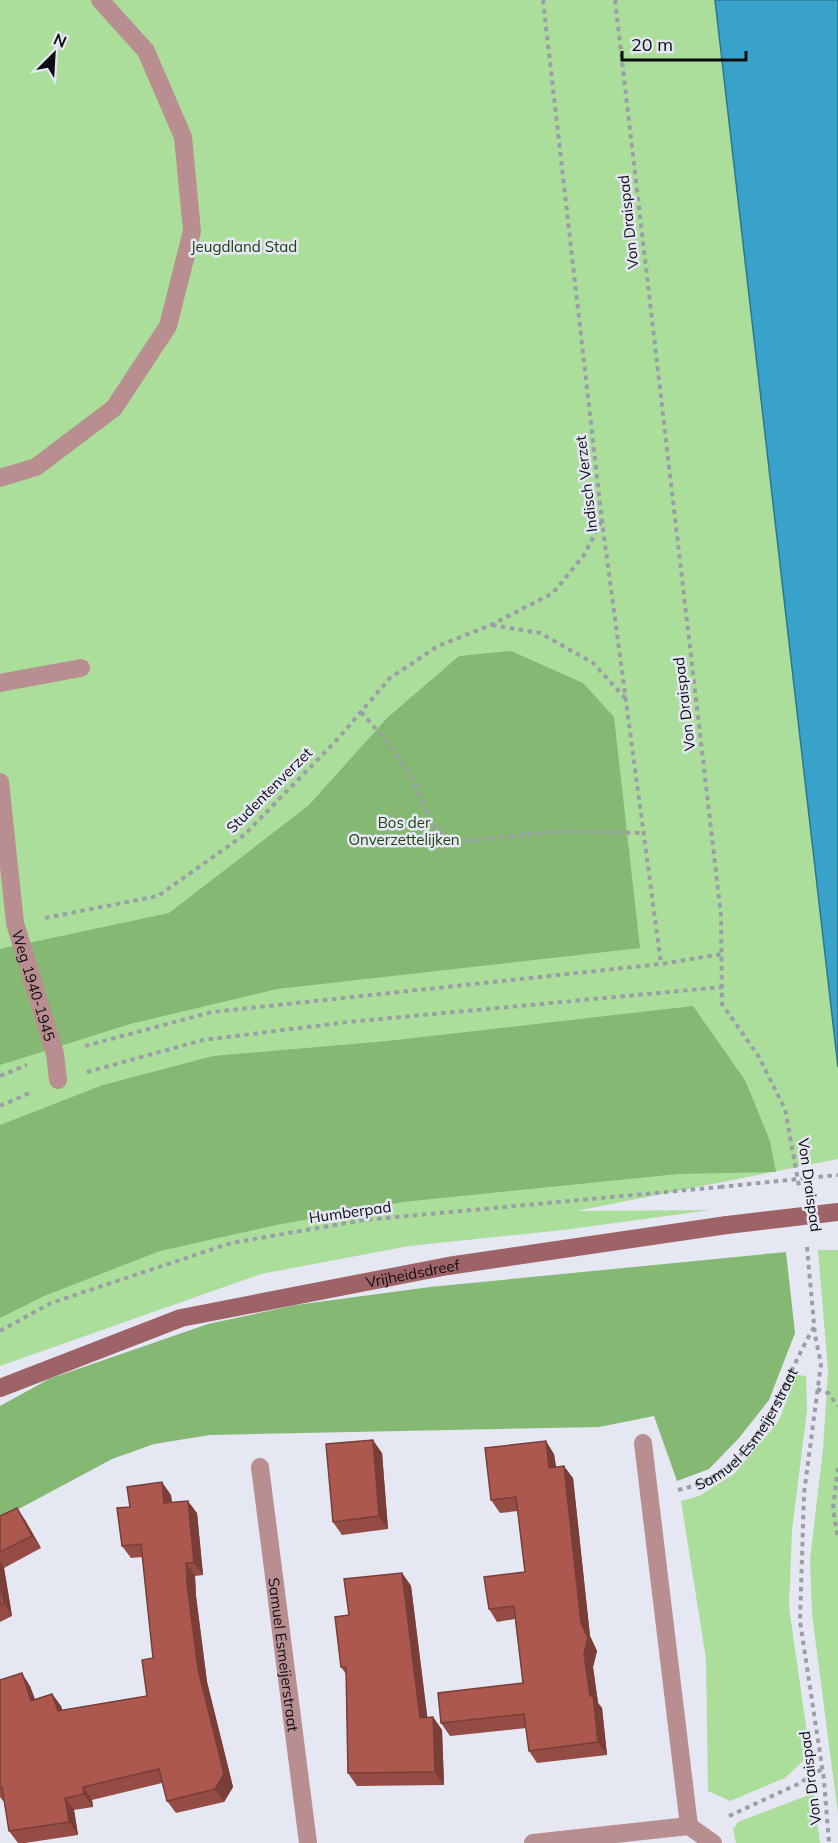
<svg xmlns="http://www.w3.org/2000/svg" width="838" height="1843" viewBox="0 0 838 1843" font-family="Mulish,sans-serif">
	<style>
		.green { fill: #abde9a }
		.forest { fill: #84b873 }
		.water { fill: #39a2cb; stroke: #2c7593; stroke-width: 1.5 }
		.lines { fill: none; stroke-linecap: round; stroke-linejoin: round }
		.path { stroke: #9c9ea7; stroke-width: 4; stroke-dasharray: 4.5 4.5; stroke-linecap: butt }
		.lane { stroke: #b88e90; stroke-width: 18 }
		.street { stroke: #b88e90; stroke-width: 18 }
		.secondary { stroke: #9d6366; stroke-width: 18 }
		.path-bridge { stroke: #9c9ea7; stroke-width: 4; stroke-dasharray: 4.5 4.5; stroke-linecap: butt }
		.secondary-bridge { stroke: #9d6366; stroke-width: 18 }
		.wall { fill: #944c44 }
		.shaded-wall { fill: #783e37 }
		.building { fill: #ac584f; stroke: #783e37; stroke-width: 1.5 }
		.labels { text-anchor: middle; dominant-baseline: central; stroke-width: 5; stroke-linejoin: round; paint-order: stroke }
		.street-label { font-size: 15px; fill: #0c0d11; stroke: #e5e7f3 }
		.park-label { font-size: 15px; fill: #204212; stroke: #e5e7f3 }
	</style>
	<rect width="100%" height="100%" fill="#e5e7f3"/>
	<!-- green -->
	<g class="green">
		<path d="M0 0H715L838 1067V1159L576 1211 711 1210 563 1230 409 1246 261 1274 0 1366Z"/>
		<path d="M818 1250H838V1814L812 1614 810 1560 823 1449 828 1371Z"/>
		<path d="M797 1375 806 1376 807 1410 792 1530 789 1607 810 1754 785 1778 730 1801 708 1791 706 1659 681 1501 699 1496 734 1474 778 1422Z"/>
		<path d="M814 1793 820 1843H736L733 1829 738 1822Z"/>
	</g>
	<!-- forest -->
	<g class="forest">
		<path d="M511 651 583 683 614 717 640 948 277 989 130 1024 0 1065V949L169 913 309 805 387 718 459 656Z"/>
		<path d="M693 1006 745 1080 770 1141 776 1172 678 1174 403 1202 276 1225 160 1251 44 1296 0 1318V1125L103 1085 213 1056 387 1041Z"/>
		<path d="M786 1252 795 1333 769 1400 739 1438 709 1469 677 1481 654 1416 599 1427 210 1435 154 1444 112 1459 0 1519V1406L49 1379 208 1324 296 1305 430 1287Z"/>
	</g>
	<!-- water -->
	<path class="water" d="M715 0H838V1067Z"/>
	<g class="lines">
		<!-- path -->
		<g class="path">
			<path d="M543 0 602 521 661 964"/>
			<path d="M615 0 721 915 722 1004 759 1057 785 1109 799 1186"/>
			<path d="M492 625 540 633 593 663 625 698"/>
			<path d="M361 712C380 733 397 755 412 779 422 796 425 821 441 833 449 838 458 839 468 841L560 831 643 833"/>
			<path d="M45 918 158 896 244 835 335 742 390 678 438 646 491 625 553 593 584 555 601 522"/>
			<path d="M85 1046 212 1012 661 964 722 954"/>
			<path d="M87 1072 203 1040 348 1022 722 987"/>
			<path d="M0 1076 27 1065"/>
			<path d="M0 1106 32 1092"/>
			<path d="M807 1247 815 1335 821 1364 804 1493 800 1621 824 1780 829 1843"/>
			<path d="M0 1331 51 1303 231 1243 364 1220 720 1187"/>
			<path d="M817 1389 828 1393 838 1406"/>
			<path d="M838 1468 833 1508 838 1539"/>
			<path id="s1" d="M678 1490C759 1473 778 1389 814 1327"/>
			<path d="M729 1816 798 1784 822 1769"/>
		</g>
		<!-- lane -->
		<g class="lane">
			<path d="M0 478 36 467 114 408 168 326 192 231 183 137 146 51 100 0"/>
			<path d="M0 683 81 668"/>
			<path id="s2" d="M0 782 15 923 55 1054 58 1080"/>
		</g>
		<!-- street -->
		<g class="street">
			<path id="s3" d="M260 1467 308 1843"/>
			<path d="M689 1826 713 1843"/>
			<path d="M533 1843 689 1826 643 1443"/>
		</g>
		<!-- secondary -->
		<path class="secondary" id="s4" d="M0 1388 181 1318 448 1266 727 1225"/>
		<!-- path-bridge -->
		<path class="path-bridge" d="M720 1187 838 1175"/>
		<!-- secondary-bridge -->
		<path class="secondary-bridge" d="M727 1225 838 1212"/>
	</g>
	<!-- wall -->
	<g class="wall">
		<path d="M382 1453 388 1529 342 1535 333 1522Z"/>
		<path d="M554 1454 556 1467 573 1478 590 1636 597 1651 593 1667 598 1703 602 1708 607 1755 537 1763 529 1751 526 1728 450 1736 441 1723 523 1683 515 1619 497 1622 489 1609 525 1572 518 1511 500 1513 491 1500Z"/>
		<path d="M171 1495 172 1502 197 1513 203 1575 195 1576 196 1596 207 1682 233 1787 224 1802 176 1813 167 1801 162 1783 92 1800 93 1807 74 1810 78 1835 25 1843H18L9 1831 4 1801H3L0 1797V1680L30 1686 35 1699 52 1694 61 1706 62 1710 147 1696 153 1658 142 1557 131 1558 122 1546 130 1507Z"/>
		<path d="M0 1516 25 1520 41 1548 4 1568 12 1616 0 1622Z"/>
		<path d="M402 1573 411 1586 427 1717H433L442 1730 444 1785 357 1786 348 1773 346 1674 341 1667 349 1615Z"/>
	</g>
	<!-- shaded-wall -->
	<g class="shaded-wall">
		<path d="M373 1440 382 1453 388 1529 379 1516Z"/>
		<path d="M546 1441 554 1454 558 1480 549 1468Z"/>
		<path d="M564 1466 573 1478 590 1636 597 1651 593 1667 598 1703 602 1708 607 1755 598 1742 590 1696 581 1623Z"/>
		<path d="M162 1482 171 1495 173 1516 164 1503Z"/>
		<path d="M188 1501 197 1513 203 1575 194 1563Z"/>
		<path d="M17 1508 25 1520 41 1548 32 1536Z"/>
		<path d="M0 1562 4 1568 12 1616 4 1603 0 1583Z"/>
		<path d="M186 1563 195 1576 196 1596 207 1682 233 1787 224 1802 215 1789 198 1669 187 1584Z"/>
		<path d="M402 1573 411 1586 429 1730 420 1718Z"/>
		<path d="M22 1673 30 1686 40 1714 31 1701Z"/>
		<path d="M52 1694 61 1706 66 1723 58 1711Z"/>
		<path d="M433 1717 442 1730 444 1785 435 1772Z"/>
		<path d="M83 1787 92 1800 93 1807 84 1794Z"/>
		<path d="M65 1798 74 1810 78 1835 69 1822Z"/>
	</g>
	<!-- building -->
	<g class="building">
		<path d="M373 1440 379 1516 333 1522 326 1444Z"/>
		<path d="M546 1441 549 1468 564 1466 581 1623 588 1638 584 1654 590 1696 593 1695 598 1742 529 1751 524 1714 441 1723 438 1693 523 1683 514 1606 489 1609 484 1577 525 1572 516 1497 491 1500 485 1448Z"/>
		<path d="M162 1482 164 1503 188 1501 194 1563H186L187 1584 198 1669 224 1774 215 1789 167 1801 159 1769 83 1787 84 1794 65 1798 69 1822 9 1831 2 1787H0V1680L22 1673 31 1701 52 1694 58 1711 147 1696 142 1660 153 1658 141 1544 122 1546 117 1508 130 1507 127 1487Z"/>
		<path d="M17 1508 32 1536 0 1552V1516Z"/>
		<path d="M402 1573 420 1718 433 1717 435 1772 348 1773 346 1667H341L335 1617 349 1615 344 1579Z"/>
		<path d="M0 1583 4 1603 0 1605Z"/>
	</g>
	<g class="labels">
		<!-- street labels -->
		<g class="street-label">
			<text transform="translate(628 222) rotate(-96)">Von Draispad</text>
			<text transform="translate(586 484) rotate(-97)">Indisch Verzet</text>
			<text transform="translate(684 704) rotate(-97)">Von Draispad</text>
			<text transform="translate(269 790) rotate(-45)">Studentenverzet</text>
			<text stroke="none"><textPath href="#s2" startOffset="207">Weg 1940-1945</textPath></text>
			<text transform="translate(810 1185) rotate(82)">Von Draispad</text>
			<text transform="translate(350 1212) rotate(-8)">Humberpad</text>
			<text stroke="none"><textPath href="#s4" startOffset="430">Vrijheidsdreef</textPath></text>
			<text stroke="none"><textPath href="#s1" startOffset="96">Samuel Esmeijerstraat</textPath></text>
			<text stroke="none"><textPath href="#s3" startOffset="189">Samuel Esmeijerstraat</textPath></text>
			<text transform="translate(810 1778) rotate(-97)">Von Draispad</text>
		</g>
		<!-- park labels -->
		<g class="park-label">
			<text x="244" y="246">Jeugdland Stad</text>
			<text x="404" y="822">Bos der<tspan x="404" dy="17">Onverzettelijken</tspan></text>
		</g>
	</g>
	<!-- north arrow -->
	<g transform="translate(54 54) rotate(24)" stroke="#e5e7f3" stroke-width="4.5" paint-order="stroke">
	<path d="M0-4.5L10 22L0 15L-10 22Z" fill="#0c0d11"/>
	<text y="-9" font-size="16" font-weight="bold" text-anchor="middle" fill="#0c0d11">N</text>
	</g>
	<!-- scale -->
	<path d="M622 51v9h124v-9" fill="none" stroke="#0c0d11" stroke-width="3"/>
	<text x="631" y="51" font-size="18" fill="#0c0d11" stroke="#e5e7f3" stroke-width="4.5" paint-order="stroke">20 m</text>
</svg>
